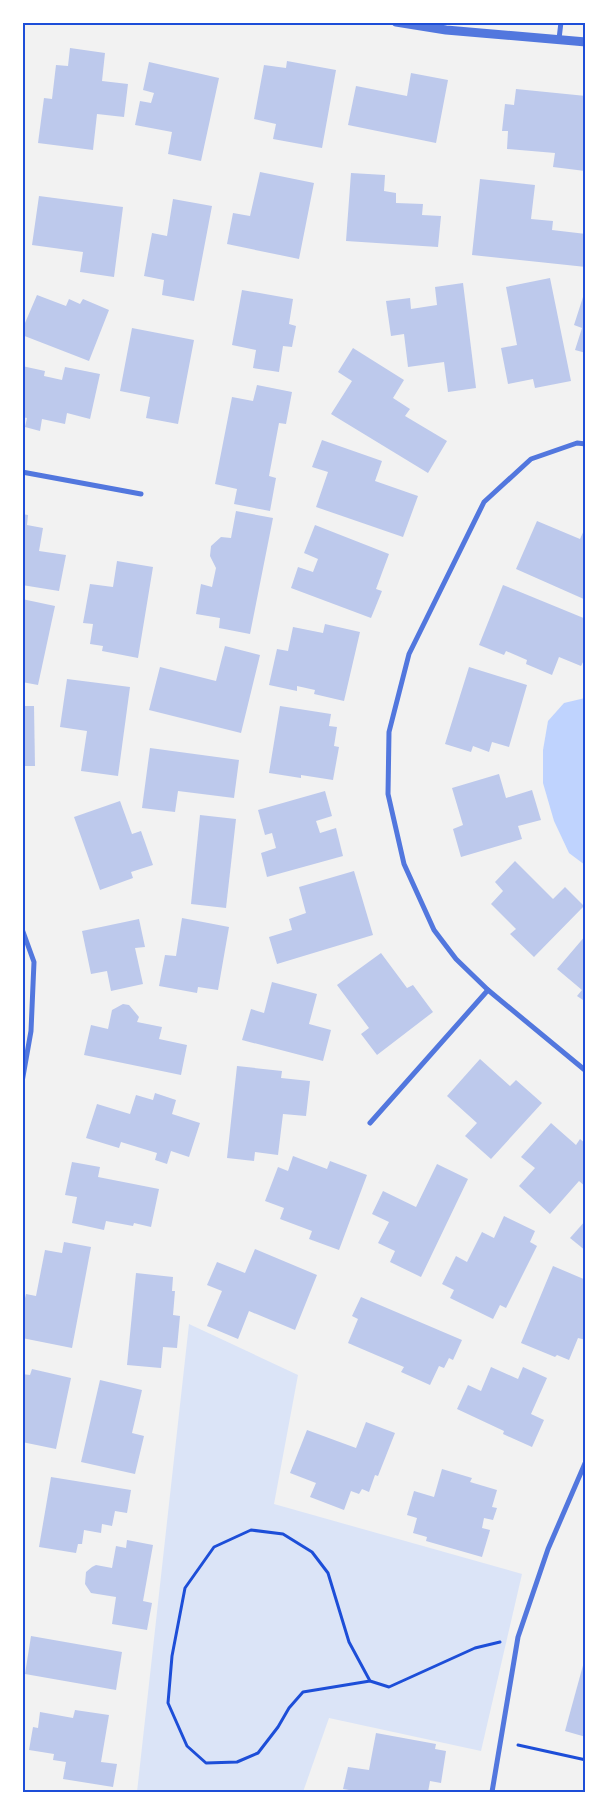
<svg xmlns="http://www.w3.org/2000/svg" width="608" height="1815" viewBox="0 0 608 1815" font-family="'Work Sans',sans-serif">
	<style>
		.green { fill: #dbe4f7 }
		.water { fill: #bfd3fe }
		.building { fill: #bdc9ec }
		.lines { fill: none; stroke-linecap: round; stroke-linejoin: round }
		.path { stroke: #1d4ed8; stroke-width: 3 }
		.minor { stroke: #5277de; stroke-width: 5 }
		.tertiary { stroke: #5277de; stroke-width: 9 }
		.neatline { fill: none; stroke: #1d4ed8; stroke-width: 2 }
	</style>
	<rect width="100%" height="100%" fill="#f2f2f2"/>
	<!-- green -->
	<path class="green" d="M189 1324 298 1375 274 1504 522 1574 481 1751 329 1718 303 1792H137Z"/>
	<!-- water -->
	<path class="water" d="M585 698H586L585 865 569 853 554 821 543 783V750L548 721 564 703Z"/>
	<!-- building -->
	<g class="building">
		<path d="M70 48 105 53 102 81 128 84 124 117 97 114 93 150 38 143 44 98 52 99 56 65 68 66Z"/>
		<path d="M287 61 336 70 322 148 273 139 276 124 254 119 264 65 286 68Z"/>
		<path d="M149 62 219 78 201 161 168 154 172 132 135 125 140 101 151 103 154 93 143 90Z"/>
		<path d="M411 73 448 80 436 143 348 125 356 86 407 96Z"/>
		<path d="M516 89 586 96 585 171 553 167 555 153 507 149 508 131H502L505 104 514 105Z"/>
		<path d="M260 172 314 183 299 259 227 244 233 213 250 216Z"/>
		<path d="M351 173 385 175 384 191 396 193V203L423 204 422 215 441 216 438 247 346 241Z"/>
		<path d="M480 179 535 185 531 219 553 221 552 230 586 234V267L472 255Z"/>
		<path d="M39 196 123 207 114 277 80 272 83 252 32 245Z"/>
		<path d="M173 199 212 206 194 301 162 295 164 280 144 276 152 233 167 236Z"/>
		<path d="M550 278 571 381 535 388 533 379 508 384 501 348 517 345 506 287Z"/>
		<path d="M463 283 476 388 448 392 444 362 408 367 404 334 391 336 386 301 410 298 411 309 437 305 435 287Z"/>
		<path d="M242 290 293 299 289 324 296 326 292 347 283 346 279 372 253 368 256 350 232 345Z"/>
		<path d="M37 295 66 306 69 299 80 304 83 299 109 310 89 361 22 335V330Z"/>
		<path d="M583 297 586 298V353L575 350 582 328 574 325Z"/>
		<path d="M132 328 194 340 178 424 146 418 150 397 120 391Z"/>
		<path d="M353 348 404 380 393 398 410 409 405 416 447 441 428 473 331 414 352 381 338 372Z"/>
		<path d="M22 366 45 371 44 376 62 380 65 367 100 374 90 419 67 413 65 424 42 419 40 431 25 427 27 418 22 417Z"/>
		<path d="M257 385 292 392 286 424 279 423 269 476 276 478 270 511 234 504 237 489 215 484 232 397 253 401Z"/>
		<path d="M322 440 382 461 375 481 418 496 403 537 316 507 328 472 312 467Z"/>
		<path d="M236 511 273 518 250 634 219 628 220 618 196 614 201 584 212 587 216 568 210 556 211 546 221 537 231 538Z"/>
		<path d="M22 514 28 515 27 525 43 528 39 551 66 555 59 591 22 585Z"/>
		<path d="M537 521 580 539 586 526V600L516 569Z"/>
		<path d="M315 525 389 554 376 589 382 591 371 618 291 588 298 567 313 572 318 559 304 553Z"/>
		<path d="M117 561 153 567 138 658 102 651 103 646 90 644 93 624 83 623 90 584 113 587Z"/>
		<path d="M503 585 586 619V656L581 666 559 657 552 675 526 664 527 660 506 651 504 655 479 645Z"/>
		<path d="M22 599 55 606 38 685 22 682Z"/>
		<path d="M325 624 360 632 344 701 314 694 315 690 297 686V691L269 685 277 649 288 651 293 627 323 633Z"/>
		<path d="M225 646 260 655 241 733 149 710 160 667 216 681Z"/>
		<path d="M469 667 527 685 509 747 492 742 489 752 473 746 471 752 445 744Z"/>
		<path d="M67 679 130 687 118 776 81 771 87 731 60 727Z"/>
		<path d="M22 706H34L35 766H22Z"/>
		<path d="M280 706 331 714 329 726 337 727 334 746 339 747 333 780 301 775V778L269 773Z"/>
		<path d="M150 748 239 760 234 798 178 791 175 812 142 808Z"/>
		<path d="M499 774 506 798 532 790 541 820 518 826 522 839 461 857 453 829 463 825 452 788Z"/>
		<path d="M325 791 332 816 316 821 320 833 336 828 343 856 267 877 261 853 276 848 272 833 265 835 258 810Z"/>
		<path d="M120 801 132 834 141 831 153 865 131 872 133 878 100 890 74 817Z"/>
		<path d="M200 815 236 819 226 908 191 904Z"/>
		<path d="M515 861 553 899 565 887 584 906 534 957 510 934 516 929 491 904 503 891 495 882Z"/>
		<path d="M354 871 373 935 277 964 269 937 292 930 289 919 306 913 299 887Z"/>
		<path d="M182 918 229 927 218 990 198 987 197 993 159 986 165 955 176 956Z"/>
		<path d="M139 919 145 947 135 948 143 984 111 991 107 971 91 974 82 931Z"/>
		<path d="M586 935V1002L577 996 582 990 557 969Z"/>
		<path d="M381 953 407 988 413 985 433 1012 377 1055 361 1034 369 1028 337 985Z"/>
		<path d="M272 982 317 994 309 1024 331 1030 323 1061 242 1040 251 1009 264 1013Z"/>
		<path d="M123 1004 129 1005 139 1017 137 1022 162 1027 159 1039 187 1045 181 1075 84 1055 91 1025 108 1029 112 1010Z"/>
		<path d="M480 1059 510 1086 516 1080 542 1103 491 1159 465 1136 477 1123 447 1096Z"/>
		<path d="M237 1066 282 1071 281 1078 310 1081 306 1116 283 1114 278 1155 255 1152 254 1161 227 1158Z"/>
		<path d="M155 1093 176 1100 172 1114 200 1123 189 1157 171 1151 167 1164 155 1160 157 1153 121 1142 119 1148 86 1138 97 1104 130 1114 136 1095 153 1100Z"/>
		<path d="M551 1123 576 1145 580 1139 586 1144V1187L579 1181 550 1214 519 1186 535 1168 521 1157Z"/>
		<path d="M293 1156 327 1169 330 1161 367 1175 339 1250 309 1239 312 1231 280 1219 284 1208 265 1201 278 1167 288 1171Z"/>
		<path d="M72 1162 100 1167 98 1177 159 1189 151 1227 134 1223 133 1226 106 1221 104 1230 72 1223 77 1197 65 1195Z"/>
		<path d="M437 1164 468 1179 421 1277 390 1262 395 1251 378 1243 389 1222 372 1214 383 1191 416 1207Z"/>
		<path d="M504 1216 535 1231 530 1242 537 1246 506 1308 500 1305 493 1319 450 1298 454 1290 442 1284 456 1256 467 1262 482 1232 494 1238Z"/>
		<path d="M586 1220V1251L570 1238Z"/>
		<path d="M64 1242 91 1247 72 1348 22 1338V1311L26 1294 36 1296 45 1250 62 1253Z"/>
		<path d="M255 1249 317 1275 295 1330 249 1311 238 1339 207 1326 222 1291 207 1285 217 1262 245 1273Z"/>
		<path d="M553 1266 586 1280V1340L578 1338 569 1360 557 1355 555 1357 521 1343Z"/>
		<path d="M136 1273 173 1277 172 1291H175L173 1315 180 1316 177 1348 163 1347 161 1368 127 1365Z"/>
		<path d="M361 1297 462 1340 453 1360 449 1358 444 1368 439 1366 430 1385 401 1372 404 1367 348 1343 358 1319 352 1316Z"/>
		<path d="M491 1367 518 1379 523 1367 547 1378 531 1414 544 1420 532 1447 503 1434 504 1431 457 1409 468 1385 481 1391Z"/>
		<path d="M32 1369 71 1378 56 1449 22 1442V1427L25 1413 22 1412V1374L30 1375Z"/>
		<path d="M100 1380 142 1390 132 1433 144 1436 135 1474 81 1462Z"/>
		<path d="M366 1422 395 1433 378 1476 375 1475 369 1492 362 1489 359 1494 351 1491 344 1510 310 1497 316 1483 290 1473 307 1430 356 1448Z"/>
		<path d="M442 1469 472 1478 470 1482 497 1490 492 1507 497 1508 493 1520 484 1518 482 1528 490 1530 482 1557 426 1541 427 1537 413 1533 417 1518 407 1515 414 1491 434 1497Z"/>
		<path d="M51 1477 131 1490 127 1513 115 1511 112 1526 102 1524 101 1533 84 1530 82 1544H78L76 1553 39 1547Z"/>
		<path d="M127 1540 153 1545 143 1601 152 1603 147 1630 112 1624 116 1597 91 1593 85 1584 86 1572 92 1567 96 1565 112 1568 116 1546 126 1548Z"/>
		<path d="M31 1636 122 1652 116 1690 25 1674Z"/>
		<path d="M585 1658H586V1737L565 1731Z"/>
		<path d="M75 1710 109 1715 101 1762 117 1764 113 1787 63 1779 66 1762 53 1760 54 1754 29 1750 33 1727 38 1728 40 1712 73 1718Z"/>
		<path d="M376 1733 436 1744 435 1749 446 1751 441 1783 430 1781 428 1792H361L343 1789 348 1767 369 1770Z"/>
	</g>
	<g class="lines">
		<!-- path -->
		<g class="path">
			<path d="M370 1681 303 1692 289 1708 278 1727 258 1753 237 1762 206 1763 187 1746 168 1703 172 1656 185 1588 214 1547 251 1530 283 1534 312 1552 328 1573 349 1642 370 1681 389 1687 475 1648 500 1642"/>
			<path d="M518 1745 586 1760"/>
		</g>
		<!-- minor -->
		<g class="minor">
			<path d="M559 39 561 22"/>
			<path d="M586 444 577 443 531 459 484 502 409 654 389 732 388 794 404 864 434 930 456 959 488 990 586 1071"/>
			<path d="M22 472 141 494"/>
			<path d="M22 929 34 962 31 1031 22 1082"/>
			<path d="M370 1123 488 990"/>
			<path d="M492 1792 518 1637 548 1549 586 1461"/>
		</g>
		<!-- tertiary -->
		<path class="tertiary" d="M396 22 446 30 586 42"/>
	</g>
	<!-- border -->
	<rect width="608" height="1815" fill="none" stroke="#ffffff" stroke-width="48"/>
	<rect x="24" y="24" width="560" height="1767" class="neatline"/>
</svg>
